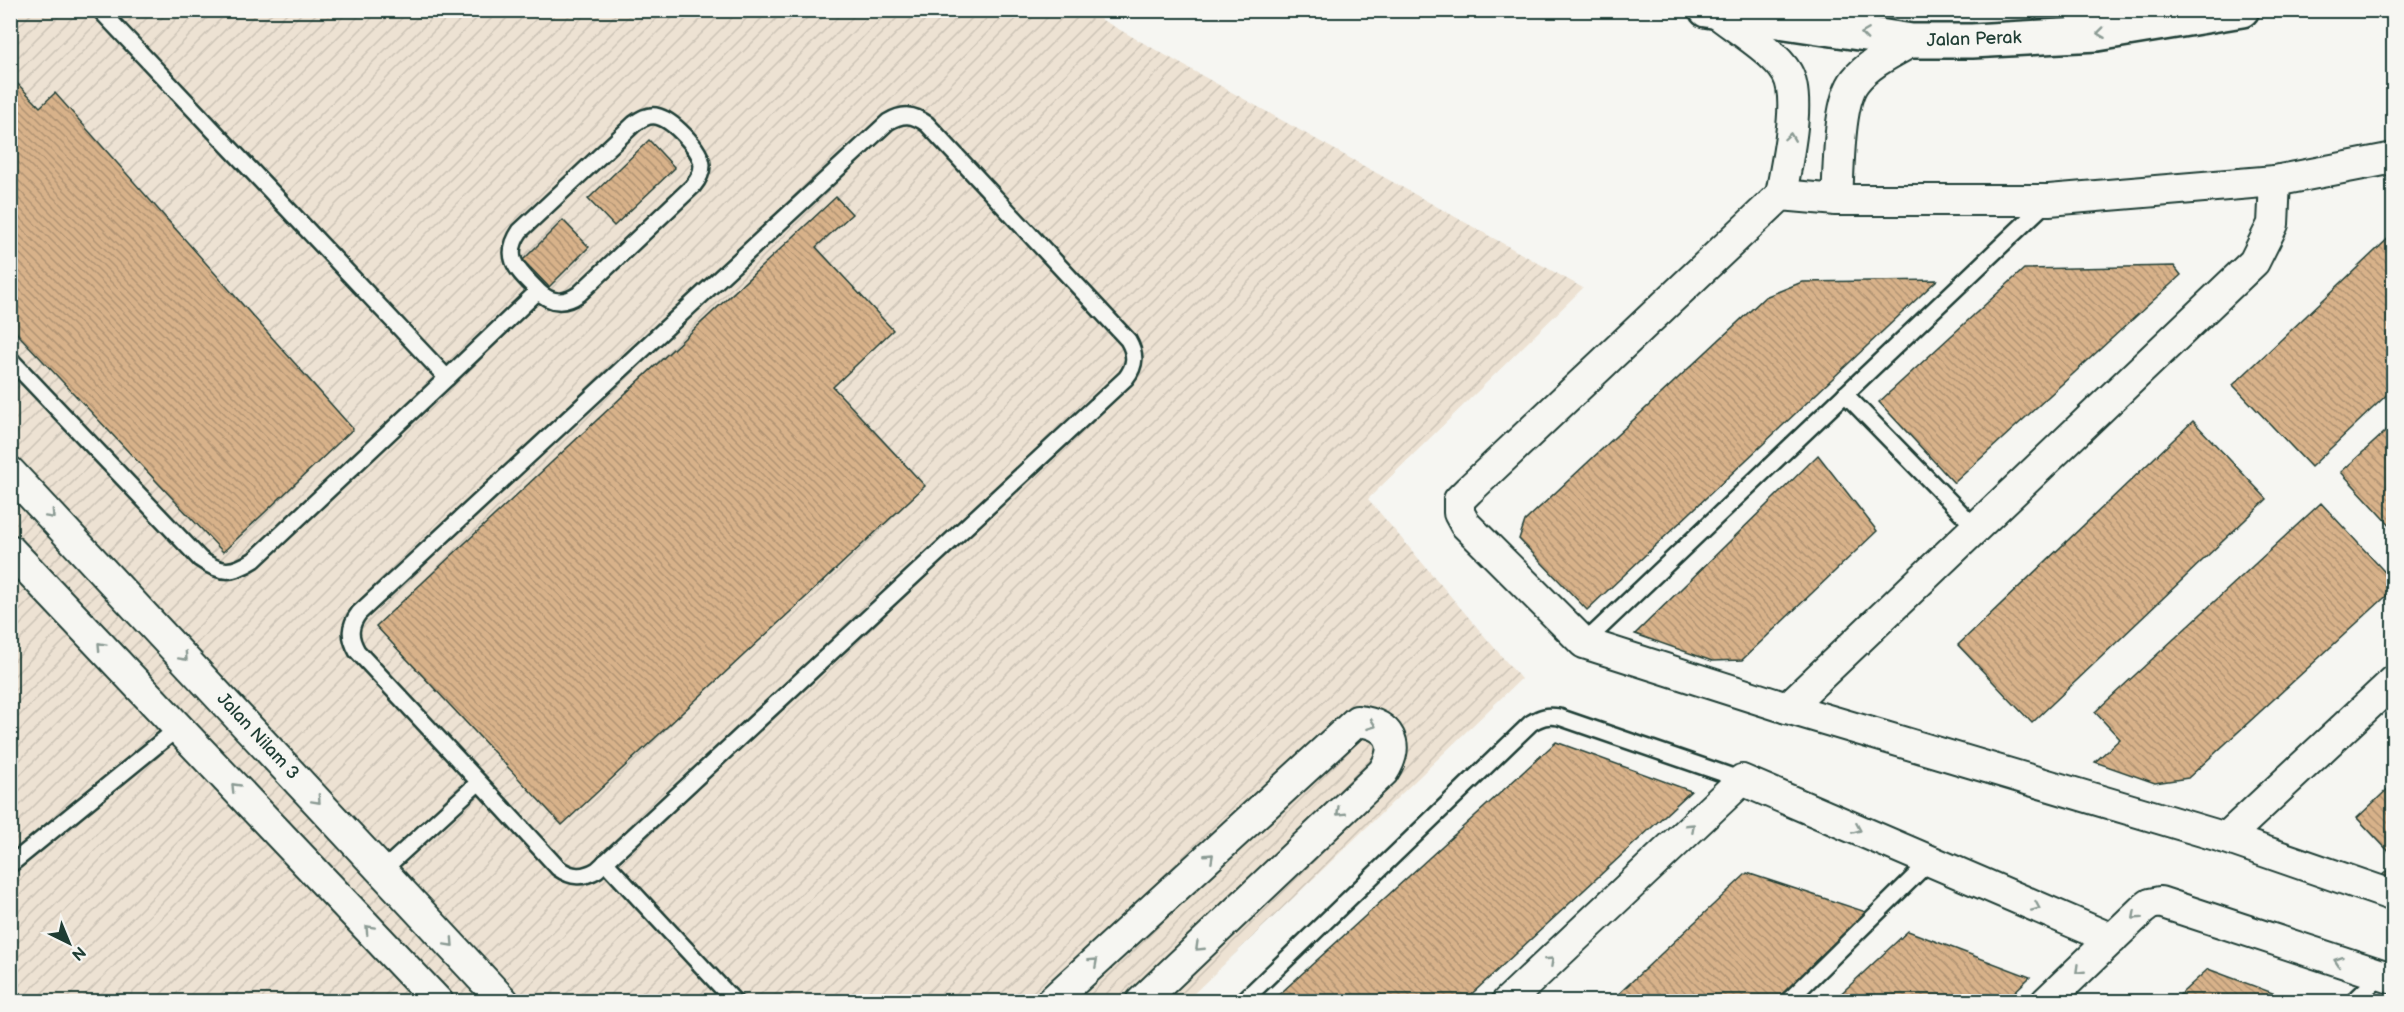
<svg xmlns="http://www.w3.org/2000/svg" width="2404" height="1012" viewBox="0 0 2404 1012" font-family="'Balsamiq Sans',sans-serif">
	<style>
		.industrial { fill: url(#industrial-furrows) }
		.building { fill: url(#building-back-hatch); stroke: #1f3d34; stroke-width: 1.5 }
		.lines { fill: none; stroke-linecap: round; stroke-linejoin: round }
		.service-casing { stroke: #1f3d34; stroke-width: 20 }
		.minor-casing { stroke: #1f3d34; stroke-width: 34 }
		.secondary-casing { stroke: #1f3d34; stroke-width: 38 }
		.service { stroke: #f6f6f2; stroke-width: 15 }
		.minor { stroke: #f6f6f2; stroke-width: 30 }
		.secondary { stroke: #f6f6f2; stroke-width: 33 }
		.oneway { stroke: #8a9a93 }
		.labels { text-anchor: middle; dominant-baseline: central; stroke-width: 4.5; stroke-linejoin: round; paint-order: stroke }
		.street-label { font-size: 18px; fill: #1f3d34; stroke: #f6f6f2 }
	</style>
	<defs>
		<pattern id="industrial-furrows" width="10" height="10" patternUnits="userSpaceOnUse" patternTransform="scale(1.5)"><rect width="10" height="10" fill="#ede2d3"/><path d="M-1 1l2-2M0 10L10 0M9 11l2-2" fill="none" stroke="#cbc3b6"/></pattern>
		<pattern id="building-back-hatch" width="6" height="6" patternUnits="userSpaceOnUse" patternTransform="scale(1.5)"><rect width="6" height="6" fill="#d8b28a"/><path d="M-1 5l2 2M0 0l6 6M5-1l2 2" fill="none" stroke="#af9272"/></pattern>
	</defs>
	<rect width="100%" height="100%" fill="#f6f6f2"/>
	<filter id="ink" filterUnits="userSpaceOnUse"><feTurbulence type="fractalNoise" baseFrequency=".0167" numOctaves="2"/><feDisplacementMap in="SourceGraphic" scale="12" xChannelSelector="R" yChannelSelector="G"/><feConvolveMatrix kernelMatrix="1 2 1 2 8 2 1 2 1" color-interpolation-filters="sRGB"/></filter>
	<g filter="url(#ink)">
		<!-- industrial -->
		<path class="industrial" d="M10 11H1086L1583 288 1368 499 1521 679 1186 1001H11Z"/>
		<!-- building -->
		<g class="building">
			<path d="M10 76 40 107 55 93 353 429 223 552 10 326Z"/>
			<path d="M649 140 675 168 614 226 588 199Z"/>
			<path d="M836 197 852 214 816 247 893 330 833 387 925 486 562 825 376 626Z"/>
			<path d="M563 220 589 247 549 287 523 260Z"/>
			<path d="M2394 233V388L2311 467 2233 385Z"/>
			<path d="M2174 266 2181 275 1954 483 1879 402 2024 269Z"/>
			<path d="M1937 280 1587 610 1519 539 1525 521 1765 297 1802 282Z"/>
			<path d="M2193 421 2267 499 2032 723 1958 645Z"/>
			<path d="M2394 424V529L2341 472Z"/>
			<path d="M1818 455 1877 531 1742 660 1712 661 1635 634Z"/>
			<path d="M2321 503 2394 582V589L2188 778 2155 783 2095 762 2120 739 2095 712Z"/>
			<path d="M1556 742 1691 791 1463 1002H1271Z"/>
			<path d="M2394 783V857L2357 818Z"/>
			<path d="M2394 865V882L2379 878Z"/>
			<path d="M1747 873 1866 912 1774 1002H1610Z"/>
			<path d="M1908 931 2030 977 2004 1002H1832Z"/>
			<path d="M2208 969 2297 1002H2172Z"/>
		</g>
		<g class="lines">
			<defs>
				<g id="service">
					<path d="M100 10 447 378 538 291C551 304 565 304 579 294L693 186C698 180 702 174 702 165 701 149 672 119 656 116 647 115 641 119 634 124L520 231C501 259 520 272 538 291"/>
					<path d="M10 359 200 559C221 574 232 574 254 560L447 378"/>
					<path d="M1845 394 1975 527"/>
					<path d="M1584 643 2047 202"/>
					<path d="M605 862 735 1002"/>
					<path d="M10 865 178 728"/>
					<path d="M383 870 479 782 558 868C572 878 583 878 597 870L1126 378C1136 365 1136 354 1128 340L927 124C913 114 903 113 888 122L359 613C349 626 349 637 357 651L479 782"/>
					<path d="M1242 1002 1531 723C1541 717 1547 715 1559 717L1742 780"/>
					<path d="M1787 1002 1930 861"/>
					<path d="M2353 1002 2381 975"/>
				</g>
				<g id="minor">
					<path d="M1717 13C1737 29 1774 51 1787 73 1802 99 1786 164 1781 195"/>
					<path d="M2394 158 2275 181 2049 200H1837L1781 195 1469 490 1459 500V513L1465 524 1584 643 1787 708 2226 838 2394 896"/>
					<path d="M1837 200C1839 171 1838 102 1855 81 1869 63 1893 52 1912 41"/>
					<path d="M10 472 504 1002"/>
					<path d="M10 550 438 1002"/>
					<path d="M1787 708 2254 262 2273 224 2275 181"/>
					<path d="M2226 838 2394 681"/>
					<path d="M1051 1002 1357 721C1390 724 1401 744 1383 772L1141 1002"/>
					<path d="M1507 1002 1742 780 2112 939"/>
					<path d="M2046 1002 2142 910 2150 904 2160 902 2394 979"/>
				</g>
				<path id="secondary" d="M1706 10 1912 41H1972L2097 34 2242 10"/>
			</defs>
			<!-- service casing -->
			<use href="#service" class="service-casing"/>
			<!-- minor casing -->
			<use href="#minor" class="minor-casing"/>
			<!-- secondary casing -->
			<use href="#secondary" class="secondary-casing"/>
			<!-- service -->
			<use href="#service" class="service"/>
			<!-- minor -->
			<use href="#minor" class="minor"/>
			<!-- secondary -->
			<use href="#secondary" class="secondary"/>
		</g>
		<!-- one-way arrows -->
		<defs><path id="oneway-chevron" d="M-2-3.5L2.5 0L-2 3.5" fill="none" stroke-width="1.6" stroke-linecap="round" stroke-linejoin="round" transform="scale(1.5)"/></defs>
		<g class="oneway">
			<use href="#oneway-chevron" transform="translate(2101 33) rotate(173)"/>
			<use href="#oneway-chevron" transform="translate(1865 34) rotate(-172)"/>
			<use href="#oneway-chevron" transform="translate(1790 137) rotate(-82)"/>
			<use href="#oneway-chevron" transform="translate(51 515) rotate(47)"/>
			<use href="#oneway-chevron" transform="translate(101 646) rotate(-133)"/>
			<use href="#oneway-chevron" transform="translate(184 657) rotate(47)"/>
			<use href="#oneway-chevron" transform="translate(1372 725) rotate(20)"/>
			<use href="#oneway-chevron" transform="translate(235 787) rotate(-134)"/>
			<use href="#oneway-chevron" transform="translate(317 800) rotate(47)"/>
			<use href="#oneway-chevron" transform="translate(1340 812) rotate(136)"/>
			<use href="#oneway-chevron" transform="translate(1691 827) rotate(-43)"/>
			<use href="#oneway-chevron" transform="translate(1857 829) rotate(23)"/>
			<use href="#oneway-chevron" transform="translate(1210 857) rotate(-43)"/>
			<use href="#oneway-chevron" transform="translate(2036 907) rotate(24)"/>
			<use href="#oneway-chevron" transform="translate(2136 916) rotate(138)"/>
			<use href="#oneway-chevron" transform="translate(369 929) rotate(-133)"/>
			<use href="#oneway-chevron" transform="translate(450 943) rotate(47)"/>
			<use href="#oneway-chevron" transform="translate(1199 947) rotate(136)"/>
			<use href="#oneway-chevron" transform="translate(1550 961) rotate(-43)"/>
			<use href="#oneway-chevron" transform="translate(2338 961) rotate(-161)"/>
			<use href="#oneway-chevron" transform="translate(1094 962) rotate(-42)"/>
			<use href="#oneway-chevron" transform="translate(2079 970) rotate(136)"/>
		</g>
	</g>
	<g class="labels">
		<!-- street labels -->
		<g class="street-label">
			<text transform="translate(1974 39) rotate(-2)">Jalan Perak</text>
			<text transform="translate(258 736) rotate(47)">Jalan Nilam 3</text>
		</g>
	</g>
	<!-- margin -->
	<rect width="2404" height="1012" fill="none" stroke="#f6f6f2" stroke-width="36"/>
	<rect x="18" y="18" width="2368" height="976" fill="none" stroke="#1f3d34" stroke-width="2" filter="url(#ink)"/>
	<!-- north arrow -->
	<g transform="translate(69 943) rotate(137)" stroke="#f6f6f2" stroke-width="4.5" paint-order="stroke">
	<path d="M0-4.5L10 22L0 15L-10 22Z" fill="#1f3d34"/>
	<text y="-9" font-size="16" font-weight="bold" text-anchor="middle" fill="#1f3d34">N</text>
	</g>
</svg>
